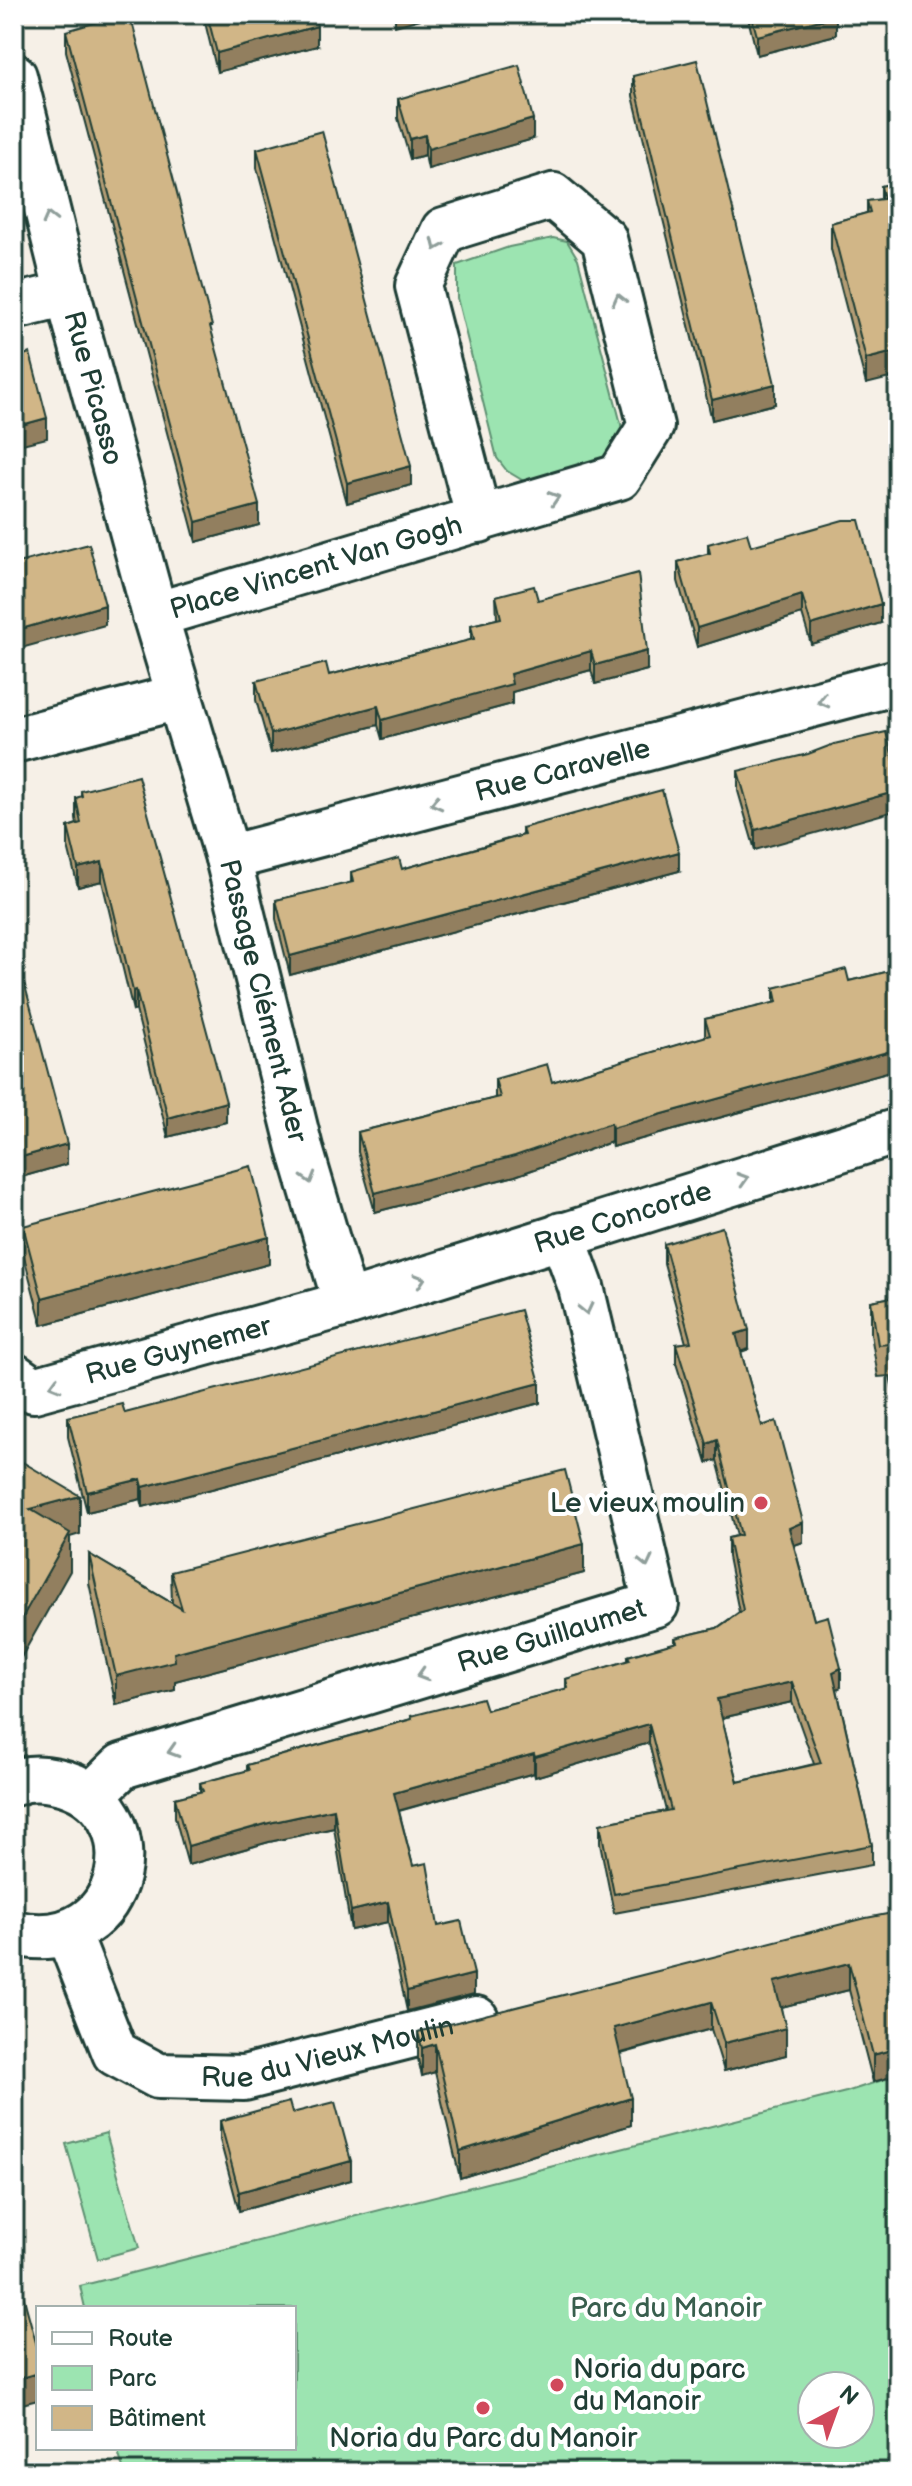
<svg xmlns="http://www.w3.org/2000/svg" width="912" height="2486" viewBox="0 0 912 2486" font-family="'Balsamiq Sans',sans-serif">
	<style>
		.green { fill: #9ce4b1; stroke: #5e9072; stroke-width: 2; fill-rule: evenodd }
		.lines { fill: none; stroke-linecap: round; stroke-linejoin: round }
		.minor-casing { stroke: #1f3d34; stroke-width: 50 }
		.minor { stroke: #fff; stroke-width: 44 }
		.wall { fill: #b49d74; stroke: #1f3d34; stroke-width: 2; fill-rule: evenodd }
		.shaded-wall { fill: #927f5e; stroke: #1f3d34; stroke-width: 2 }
		.building { fill: #d1b687; stroke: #1f3d34; stroke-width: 2; fill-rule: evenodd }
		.oneway { stroke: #8f9e9a }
		.poi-dot { fill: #d1495b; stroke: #fff; stroke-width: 3 }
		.labels { text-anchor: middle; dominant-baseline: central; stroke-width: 8; stroke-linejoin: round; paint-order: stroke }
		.street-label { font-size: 28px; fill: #1f3d34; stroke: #fff }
		.poi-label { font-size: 28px; fill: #1f3d34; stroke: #fff; text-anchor: end }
		.park-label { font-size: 28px; fill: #385e4d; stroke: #fff }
	</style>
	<rect width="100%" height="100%" fill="#f6f0e7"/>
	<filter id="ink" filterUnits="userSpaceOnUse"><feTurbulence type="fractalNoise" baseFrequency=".0125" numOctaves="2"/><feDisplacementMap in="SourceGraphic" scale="16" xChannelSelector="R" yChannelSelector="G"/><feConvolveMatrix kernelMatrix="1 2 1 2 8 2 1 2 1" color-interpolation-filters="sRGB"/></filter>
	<g filter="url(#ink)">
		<!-- green -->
		<g class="green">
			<path d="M553 238 567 241 578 259 621 424V442L605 463 527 483 507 471 497 458 457 298V265L509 247Z"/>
			<path d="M898 2075V2472H124L117 2448H294V2308H85L80 2286 846 2092ZM812 2386H860V2434H812Z"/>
			<path d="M106 2133 139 2248 98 2259 66 2144Z"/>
		</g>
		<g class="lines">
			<defs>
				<g id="minor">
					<path id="s1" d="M14 76 68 294 155 615 228 858 301 1152 346 1304"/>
					<path d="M14 307 68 294"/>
					<path id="s2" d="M155 615 619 477 651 426 604 239 553 196 444 230 418 286 479 520"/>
					<path d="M14 740 178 697"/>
					<path id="s3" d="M228 858 898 682"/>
					<path id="s4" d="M14 1376 34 1390 346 1304 898 1131"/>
					<path d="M14 1783C27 1777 43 1778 57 1781 158 1802 131 1960 14 1933"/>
					<path id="s5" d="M91 1796 122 1766 656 1604 581 1287 562 1235"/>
					<path id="s6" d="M68 1933 115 2053 158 2076 244 2078 476 2019"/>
				</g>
			</defs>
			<!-- minor casing -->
			<use href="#minor" class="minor-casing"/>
			<!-- minor -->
			<use href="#minor" class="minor"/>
		</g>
		<!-- wall -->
		<g class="wall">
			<path d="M203 14H207L317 46 217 72Z"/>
			<path d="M747 14H836V35L757 55Z"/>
			<path d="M66 31 212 334 259 525 196 542 66 51Z"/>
			<path d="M633 76 775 404 712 420 633 96Z"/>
			<path d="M398 99 533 139 428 169 425 155 410 159 398 118Z"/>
			<path d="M257 149 411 485 347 503 257 168Z"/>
			<path d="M898 182 866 384 831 249V223L867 213V201L881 199V186Z"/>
			<path d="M708 544 751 546 881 623 811 644 802 614 697 647 678 581V562L708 554Z"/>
			<path d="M496 596 538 600 647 670 595 684 591 670 512 692V704L382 739 378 725 271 753 256 700V681L329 675 471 640V625L497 619Z"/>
			<path d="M738 771 898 776 755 850 738 791Z"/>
			<path d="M81 791 226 1122 168 1137 136 1010 133 1011 102 881 78 887 68 847V827L77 824 76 818V798L81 797Z"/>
			<path d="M522 828 679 871 290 975 276 919V900L351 883V872L402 869 522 835Z"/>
			<path d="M14 962 67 1164 18 1178 14 1162Z"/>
			<path d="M898 969V1069L612 1147 611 1142 515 1176 375 1212 358 1152V1132L495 1098V1079L552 1082 705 1037V1019L774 1003V988L849 981Z"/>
			<path d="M23 1226 269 1264 42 1325 23 1253Z"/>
			<path d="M664 1244 749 1349 741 1352 762 1426 803 1542 794 1545 814 1620 841 1687 837 1689 872 1845V1865L614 1913 600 1843V1824L666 1811 649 1743 535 1777 534 1773 399 1811 413 1866 438 1926 474 1994 407 2011 388 1922 351 1930 334 1828 269 1842 188 1865 175 1817V1798L200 1792V1783L247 1771V1765L411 1719V1716L486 1710 566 1689V1679L628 1661V1656L675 1643V1638L717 1628 739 1612 728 1557V1538L737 1536 717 1460 707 1463 676 1363V1344L686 1343 664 1263ZM792 1702 814 1764 738 1782 722 1718Z"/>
			<path d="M898 1296V1412L890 1376 878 1377 871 1334V1301Z"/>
			<path d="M540 1403 143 1507 141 1499 87 1512 68 1437V1417L125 1413Z"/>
			<path d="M89 1554 172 1603 171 1572 584 1573 175 1681V1690L116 1705 89 1583Z"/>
			<path d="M898 1912V2075L873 2082 849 1990 781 2007 786 2055 724 2071 711 2029 621 2054 631 2125 460 2178 435 2072 422 2076 418 2059V2032Z"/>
			<path d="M292 2113 351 2180 239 2211 220 2140V2121Z"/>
		</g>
		<!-- shaded-wall -->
		<g class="shaded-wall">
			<path d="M395 14H439L395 26Z"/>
			<path d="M836 16V35L757 55V36Z"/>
			<path d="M317 26V46L217 72V53Z"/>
			<path d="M533 119V139L428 169V149Z"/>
			<path d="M425 135V155L410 159V139Z"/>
			<path d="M898 351V376L866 384V359Z"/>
			<path d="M775 384V404L712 420V400Z"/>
			<path d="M47 418V438L14 446V427Z"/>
			<path d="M411 466V485L347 503V483Z"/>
			<path d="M259 505V525L196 542V522Z"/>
			<path d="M802 595V614L697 647V628Z"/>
			<path d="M881 604V623L811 644V625Z"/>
			<path d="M105 605V625L14 650V631Z"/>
			<path d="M591 651V670L512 692V704L382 739V720L510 674Z"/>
			<path d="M647 651V670L595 684V665Z"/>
			<path d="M378 706V725L271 753V734Z"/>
			<path d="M898 791V810L755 850V830Z"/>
			<path d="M679 852V871L290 975V956Z"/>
			<path d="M102 862V881L78 887V868Z"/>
			<path d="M136 990V1010L133 1011V991Z"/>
			<path d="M898 1049V1069L612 1147V1128Z"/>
			<path d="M226 1102V1122L168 1137V1118Z"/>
			<path d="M611 1123V1142L515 1176 375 1212V1193Z"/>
			<path d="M67 1144V1164L18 1178V1158Z"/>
			<path d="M269 1237V1264L42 1325V1298Z"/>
			<path d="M749 1330V1349L736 1353V1334Z"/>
			<path d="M540 1383V1403L143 1507V1487Z"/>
			<path d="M717 1440V1460L707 1463V1444Z"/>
			<path d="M141 1479V1499L87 1512V1492Z"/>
			<path d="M80 1496V1534L70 1537V1571L14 1670V1632L30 1509Z"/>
			<path d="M803 1522V1542L789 1547V1528Z"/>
			<path d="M584 1544V1573L175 1681V1690L116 1705V1676L174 1653Z"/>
			<path d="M841 1668V1687L833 1691V1672Z"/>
			<path d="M792 1682V1702L717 1719V1699Z"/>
			<path d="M649 1724V1743L535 1777V1757Z"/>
			<path d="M534 1754V1773L394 1812V1793Z"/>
			<path d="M334 1809V1828L269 1842 188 1865V1846L269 1823Z"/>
			<path d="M388 1902V1922L351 1930V1911Z"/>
			<path d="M849 1963V1990L774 2009V1982Z"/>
			<path d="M474 1974V1994L407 2011V1991Z"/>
			<path d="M711 2002V2029L614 2055V2028Z"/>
			<path d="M786 2028V2055L724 2071V2043Z"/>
			<path d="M435 2044V2072L422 2076V2048Z"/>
			<path d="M898 2048V2075L873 2082V2055Z"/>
			<path d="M631 2098V2125L460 2178V2151Z"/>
			<path d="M351 2161V2180L239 2211V2192Z"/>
			<path d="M38 2373V2400L14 2406V2380Z"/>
		</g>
		<!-- building -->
		<g class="building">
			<path d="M125 14H130L212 326H210L259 505 196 522 66 31Z"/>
			<path d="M207 14H314L317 26 217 53Z"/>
			<path d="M751 14H836V16L757 36Z"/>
			<path d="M697 60 775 384 712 400 633 76Z"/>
			<path d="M519 65 533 119 428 149 425 135 410 139 398 99Z"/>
			<path d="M322 131 411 466 347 483 257 149Z"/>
			<path d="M898 182V351L866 359 831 223 870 212 867 201 884 199 881 186Z"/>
			<path d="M30 353 47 418 14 427V358Z"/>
			<path d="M843 520H859L881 604 811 625 802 595 697 628 678 562 710 553 708 544 747 533 751 546Z"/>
			<path d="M89 544 105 605 14 631V564Z"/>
			<path d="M638 573 647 651 595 665 591 651 510 674 512 684 382 720 378 706 271 734 256 681 326 663 329 675 474 639 471 625 501 618 496 596 534 586 538 600Z"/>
			<path d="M886 732 898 776V791L755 830 738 771 808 754 834 744Z"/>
			<path d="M138 776 226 1102 168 1118 136 990 133 991 102 862 78 868 68 827 81 823 76 798 82 796 81 791Z"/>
			<path d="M662 790 679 852 290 956 276 900 353 882 351 872 399 858 402 869 524 835 522 828Z"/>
			<path d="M14 962 20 983 24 982 67 1144 18 1158 14 1142Z"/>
			<path d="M846 969 849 981 898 969V1049L612 1128 611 1123 515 1156 375 1193 358 1132 500 1097 495 1079 547 1064 552 1082 710 1035 705 1019 777 1002 774 988Z"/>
			<path d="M251 1166 269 1237 42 1298 23 1226Z"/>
			<path d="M722 1227 749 1330 736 1334 762 1426 776 1421 803 1522 789 1528 814 1620 828 1616 841 1668 833 1672 872 1845 614 1894 600 1824 671 1810 649 1724 535 1757 534 1754 394 1793 413 1866 427 1863 438 1926 461 1921 474 1974 407 1991 388 1902 351 1911 334 1809 269 1823 188 1846 175 1798 203 1791 200 1783 249 1770 247 1765 412 1719 411 1716 482 1698 486 1710 568 1688 566 1679 630 1660 628 1656 677 1642 675 1638 717 1628 743 1610 728 1538 741 1535 717 1440 707 1444 676 1344 691 1342 664 1244ZM792 1682 821 1763 738 1782 717 1699Z"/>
			<path d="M898 1296V1379L890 1344 878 1345 871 1301Z"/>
			<path d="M520 1310 540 1383 143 1487 141 1479 87 1492 68 1417 122 1404 125 1413Z"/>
			<path d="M14 1457 80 1496 30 1509 70 1533 14 1632Z"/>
			<path d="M565 1470 584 1544 174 1653 175 1661 116 1676 89 1554 182 1609 171 1572Z"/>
			<path d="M898 1912V2048L873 2055 849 1963 774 1982 786 2028 724 2043 711 2002 614 2028 631 2098 460 2151 435 2044 422 2048 418 2032 866 1918Z"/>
			<path d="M289 2102 292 2113 335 2102 351 2161 239 2192 220 2121Z"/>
			<path d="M14 2262 38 2350V2373L14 2380Z"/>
		</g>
		<!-- one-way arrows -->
		<defs><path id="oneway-chevron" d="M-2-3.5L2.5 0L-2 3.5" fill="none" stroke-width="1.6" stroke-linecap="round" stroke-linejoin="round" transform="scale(2)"/></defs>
		<g class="oneway">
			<use href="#oneway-chevron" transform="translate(49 218) rotate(-104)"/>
			<use href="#oneway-chevron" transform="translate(437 245) rotate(114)"/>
			<use href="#oneway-chevron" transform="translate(619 299) rotate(-104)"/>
			<use href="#oneway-chevron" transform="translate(554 498) rotate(-17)"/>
			<use href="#oneway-chevron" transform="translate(823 701) rotate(165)"/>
			<use href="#oneway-chevron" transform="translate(436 803) rotate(165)"/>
			<use href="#oneway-chevron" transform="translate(309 1178) rotate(74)"/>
			<use href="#oneway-chevron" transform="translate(743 1179) rotate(-17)"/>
			<use href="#oneway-chevron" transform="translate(420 1280) rotate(-18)"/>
			<use href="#oneway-chevron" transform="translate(586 1309) rotate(77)"/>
			<use href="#oneway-chevron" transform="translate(55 1385) rotate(164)"/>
			<use href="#oneway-chevron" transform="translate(646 1562) rotate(77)"/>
			<use href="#oneway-chevron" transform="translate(422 1675) rotate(163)"/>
			<use href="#oneway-chevron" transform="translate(173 1751) rotate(163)"/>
		</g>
	</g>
	<!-- markers -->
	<g class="poi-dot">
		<circle cx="761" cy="1503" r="8"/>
		<circle cx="557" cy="2385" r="8"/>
		<circle cx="483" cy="2408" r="8"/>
	</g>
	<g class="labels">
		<!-- street labels -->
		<g class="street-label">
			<text stroke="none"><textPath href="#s1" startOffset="322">Rue Picasso</textPath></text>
			<text stroke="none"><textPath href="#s2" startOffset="168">Place Vincent Van Gogh</textPath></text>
			<text stroke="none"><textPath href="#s3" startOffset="346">Rue Caravelle</textPath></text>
			<text stroke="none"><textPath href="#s1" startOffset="958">Passage Clément Ader</textPath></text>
			<text stroke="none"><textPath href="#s4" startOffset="638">Rue Concorde</textPath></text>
			<text stroke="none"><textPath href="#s4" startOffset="174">Rue Guynemer</textPath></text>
			<text stroke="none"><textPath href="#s5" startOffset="492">Rue Guillaumet</textPath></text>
			<text stroke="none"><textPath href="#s6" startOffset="350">Rue du Vieux Moulin</textPath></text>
		</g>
		<!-- poi labels -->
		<g class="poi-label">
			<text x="745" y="1503">Le vieux moulin</text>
			<text x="573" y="2369" text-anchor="start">Noria du parc<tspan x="573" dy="32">du Manoir</tspan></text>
			<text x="483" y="2438" text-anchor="middle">Noria du Parc du Manoir</text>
		</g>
		<!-- park labels -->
		<g class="park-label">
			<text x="666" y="2308">Parc du Manoir</text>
		</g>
	</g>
	<!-- margin -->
	<rect width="912" height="2486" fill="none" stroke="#fff" stroke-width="48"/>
	<rect x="24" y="24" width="864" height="2438" fill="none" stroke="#1f3d34" stroke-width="3" filter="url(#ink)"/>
	<!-- legend -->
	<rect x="36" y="2306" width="260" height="144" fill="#ffffff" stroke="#a5b1ae" stroke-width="2"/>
	<rect x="52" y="2332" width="40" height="12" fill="#ffffff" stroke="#a5b1ae" stroke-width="2"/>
	<text x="108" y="2346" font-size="24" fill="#1f3d34">Route</text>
	<rect x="52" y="2366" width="40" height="24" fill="#9ce4b1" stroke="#a5b1ae" stroke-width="2"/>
	<text x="108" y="2386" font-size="24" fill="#1f3d34">Parc</text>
	<rect x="52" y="2406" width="40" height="24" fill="#d1b687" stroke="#a5b1ae" stroke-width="2"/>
	<text x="108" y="2426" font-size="24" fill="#1f3d34">Bâtiment</text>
	<!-- north arrow -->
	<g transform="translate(836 2410) rotate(41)"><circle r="38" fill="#ffffff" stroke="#a5b1ae" stroke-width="2"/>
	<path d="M0-6L14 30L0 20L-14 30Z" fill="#d1495b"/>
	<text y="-12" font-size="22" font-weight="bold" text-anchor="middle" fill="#1f3d34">N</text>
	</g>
</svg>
